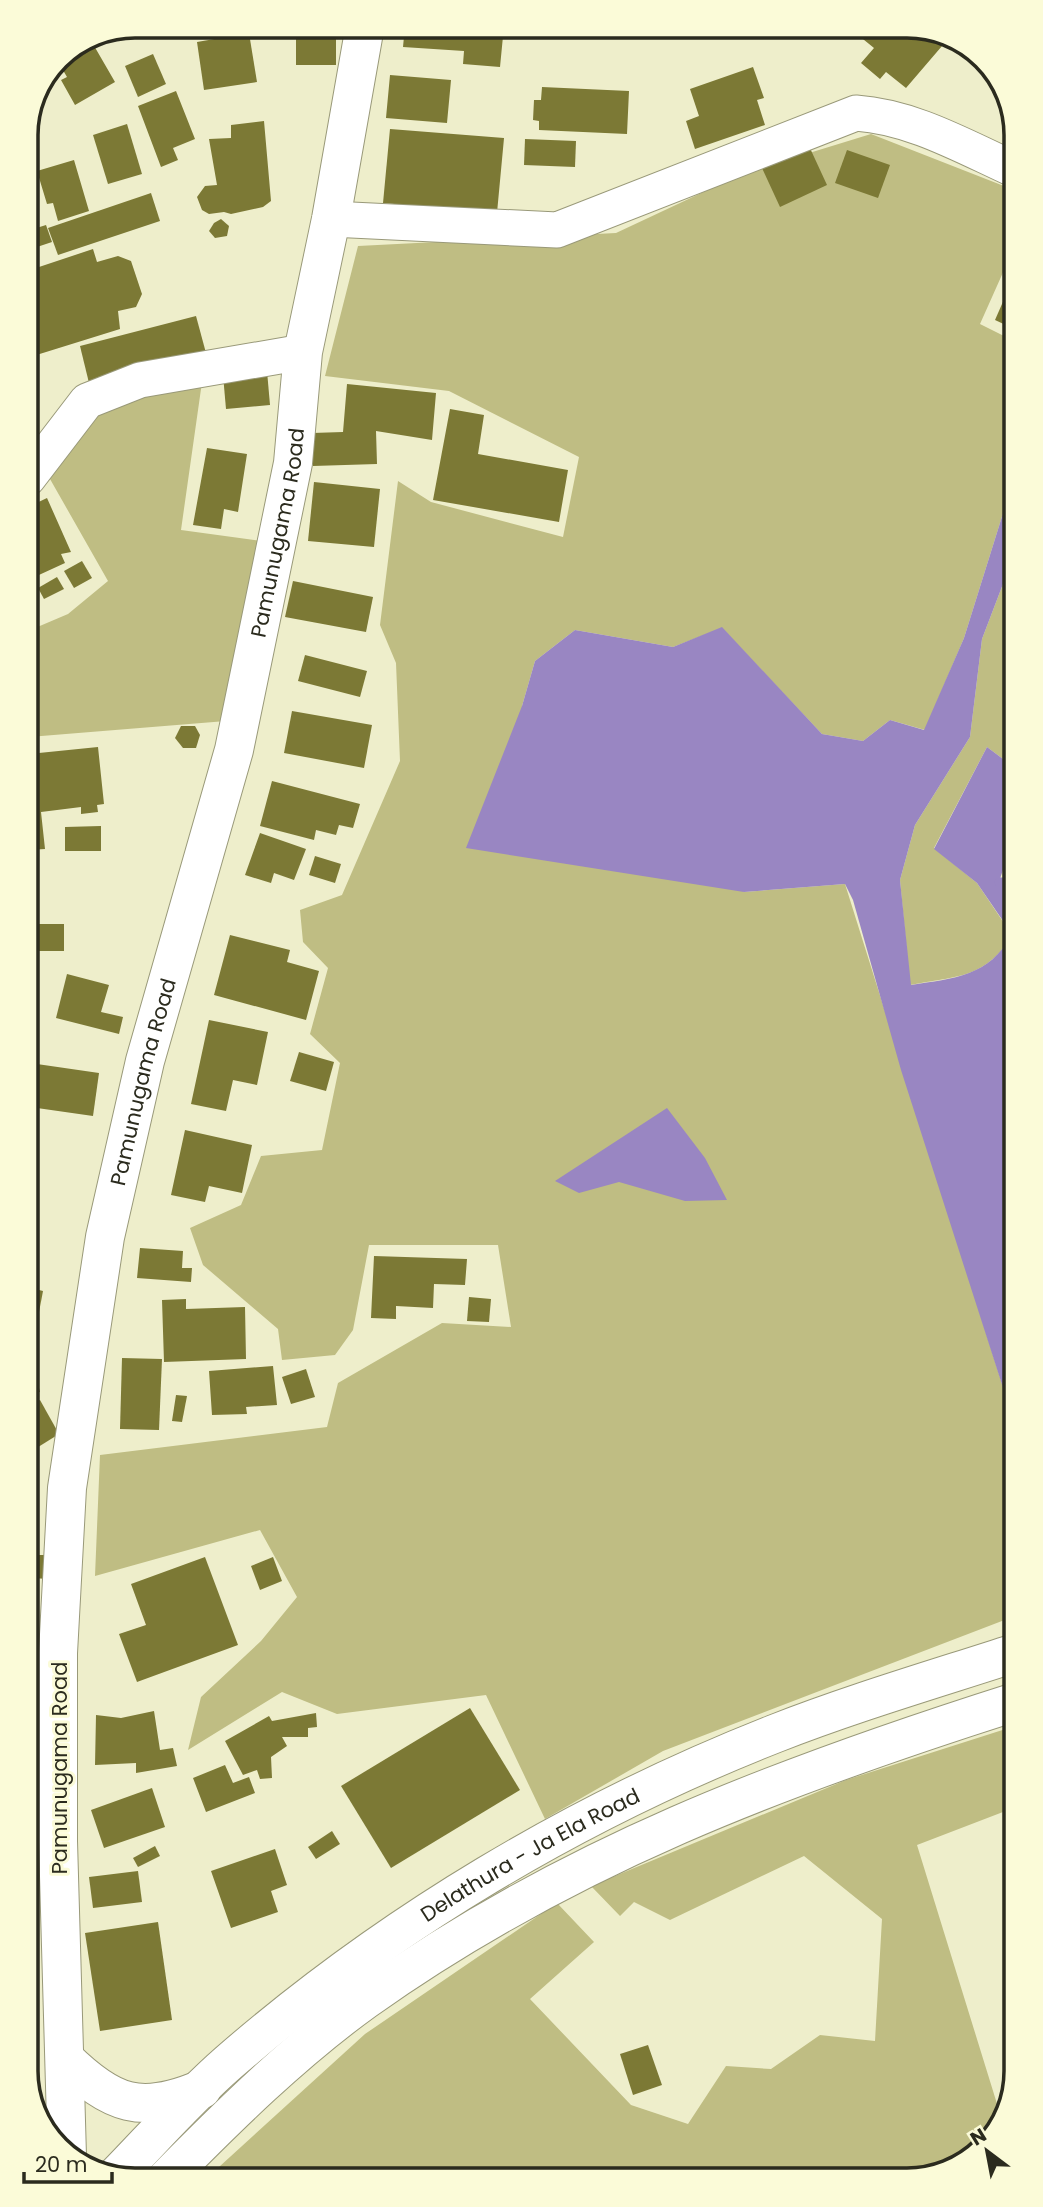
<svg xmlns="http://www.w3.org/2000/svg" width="1043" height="2207" viewBox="0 0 1043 2207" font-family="Poppins,sans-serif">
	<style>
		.green { fill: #bfbd83 }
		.water { fill: #9986c2 }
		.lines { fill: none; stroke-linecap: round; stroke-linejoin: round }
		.stream { stroke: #9986c2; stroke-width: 9 }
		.building { fill: #7c7935 }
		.street-casing { stroke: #999979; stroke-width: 37 }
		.secondary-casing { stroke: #999979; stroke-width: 40 }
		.primary-casing { stroke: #999979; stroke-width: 40 }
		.street { stroke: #fff; stroke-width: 35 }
		.secondary { stroke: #fff; stroke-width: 38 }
		.primary { stroke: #fff; stroke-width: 38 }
		.labels { text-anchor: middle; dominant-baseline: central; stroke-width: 6; stroke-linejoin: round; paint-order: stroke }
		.street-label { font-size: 21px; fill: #2b2b1e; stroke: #fbfbd8 }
		.rim { fill: none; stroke: #2b2b1e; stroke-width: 3.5 }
	</style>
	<rect width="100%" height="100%" fill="#eeeecb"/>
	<!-- green -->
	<g class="green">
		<path d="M871 134 1009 188V259L980 324 1010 339V491L964 638 925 730 890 720 863 741 822 734 722 628 673 647 575 630 535 661 522 706 744 892 845 884 1014 1422 1015 1616 663 1751 545 1819 486 1695 337 1714 282 1692 188 1750 201 1697 261 1641 297 1597 260 1530 95 1576 100 1455 327 1427 338 1383 442 1323 511 1327 498 1245H369L353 1330 335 1355 282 1360 278 1329 203 1265 190 1228 241 1205 261 1156 322 1150 340 1063 310 1034 328 968 303 942 300 910 342 895 400 761 396 663 380 625 398 481 431 502 563 537 579 457 449 391 325 376 358 246 616 233 744 173Z"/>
		<path d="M202 382 181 530 262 541 226 721 29 737 28 631 68 614 108 581 50 479 100 408Z"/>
		<path d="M1011 563V765L987 747 934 848 977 883 1012 935C986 979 956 976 910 985L900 880 915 825 970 737 982 639Z"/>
		<path d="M1015 1726 1016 1807 917 1845 1002 2120 998 2133 949 2173 208 2177 365 2034 557 1903 594 1942 530 1999 631 2105 688 2124 726 2066 771 2069 820 2035 875 2041 882 1919 804 1856 670 1920 634 1902 620 1916 591 1886 846 1780Z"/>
	</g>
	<!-- water -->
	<g class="water">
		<path d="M1010 491 1011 563 982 639 970 737 915 825 900 880 911 985C954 978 989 977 1012 934L977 883 934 849 987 747 1011 765 1012 842 999 882 1012 893 1014 1422 901 1070 853 900 845 884 744 892 466 848 522 706 535 661 575 630 673 647 722 627 822 734 863 741 890 720 924 730 964 638Z"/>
		<path d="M667 1108 705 1158 727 1200 685 1201 619 1182 579 1193 555 1181Z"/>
	</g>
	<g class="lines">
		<!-- stream -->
		<path class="stream" d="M999 882H1012"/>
	</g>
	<!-- building -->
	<g class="building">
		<rect x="296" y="26" width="40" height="39"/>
		<path d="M405 26H504L500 67 463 64 464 51 403 47Z"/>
		<path d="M865 26 915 27 948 39 906 88 886 72 880 79 861 63 874 48 858 35Z"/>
		<path d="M249 33 257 82 204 90 197 42Z"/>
		<path d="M93 44 115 82 75 105 61 80 67 77 57 60Z"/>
		<path d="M153 54 166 84 138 97 125 66Z"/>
		<path d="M753 67 764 98 757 100 765 125 695 149 686 121 699 116 690 89Z"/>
		<path d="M390 75 451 80 447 123 386 118Z"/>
		<path d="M542 87 629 91 627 134 539 130V121L533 120 534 100H541Z"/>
		<path d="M176 91 195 139 173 148 178 160 161 167 138 106Z"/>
		<path d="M264 121 271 201 263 207 231 214 224 212 209 214 202 210 197 197 205 186 217 185 209 139 231 138V125Z"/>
		<path d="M127 124 142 174 108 184 93 135Z"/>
		<path d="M390 129 504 138 497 213 383 203Z"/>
		<path d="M525 139 576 141 575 167 524 165Z"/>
		<path d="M809 146 827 185 780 207 762 168Z"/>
		<path d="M847 150 890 165 878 198 835 183Z"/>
		<path d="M74 160 89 211 58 221 53 203 47 204 37 171Z"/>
		<path d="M151 193 160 221 58 255 48 228Z"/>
		<path d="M221 219 229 226 227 236 215 238 209 231 214 223Z"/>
		<path d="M46 225 52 242 31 249 27 231Z"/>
		<path d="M93 249 97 262 118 256 131 261 142 294 136 307 118 311 120 329 30 357 27 361V271Z"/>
		<path d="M1009 288 1010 327 995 320Z"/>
		<path d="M196 316 206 353 89 383 80 346Z"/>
		<path d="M267 371 270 405 226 409 223 375Z"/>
		<path d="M347 384 436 393 432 440 376 431 377 464 313 466 312 433 343 432Z"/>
		<path d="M450 409 484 415 478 454 568 470 559 522 433 500Z"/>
		<path d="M207 448 247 454 238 512 224 509 221 529 193 525Z"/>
		<path d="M314 482 380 489 374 547 308 541Z"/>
		<path d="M47 498 71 552 61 554 65 563 28 580V507Z"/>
		<path d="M82 561 92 578 74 588 64 571Z"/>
		<path d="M57 577 64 589 44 599 38 588Z"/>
		<path d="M293 581 373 597 366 632 285 617Z"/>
		<path d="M28 600 39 621 28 627Z"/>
		<path d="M305 655 367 671 360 697 298 681Z"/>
		<path d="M292 711 372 725 364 768 284 753Z"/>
		<path d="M181 726H195L200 735 196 748H183L175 738Z"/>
		<path d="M98 747 104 804 97 805 98 812 81 814V807L41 812 45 849 29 850V754Z"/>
		<path d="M272 781 360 804 353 828 339 825 336 835 316 830 314 840 260 826Z"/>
		<path d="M101 826V851H65V827Z"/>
		<path d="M260 833 306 849 294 880 274 873 271 883 245 875Z"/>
		<path d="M315 856 341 864 335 883 309 875Z"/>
		<rect x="36" y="924" width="28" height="27"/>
		<path d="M230 935 290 950 287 962 319 971 306 1020 214 995Z"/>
		<path d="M67 974 109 985 101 1012 123 1017 119 1034 56 1018Z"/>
		<path d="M209 1020 268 1032 257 1085 233 1080 226 1111 191 1104Z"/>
		<path d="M299 1052 334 1062 326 1091 290 1081Z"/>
		<path d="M30 1063 99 1073 93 1116 30 1107Z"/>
		<path d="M185 1130 252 1145 242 1193 209 1186 205 1202 171 1195Z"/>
		<path d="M31 1163 39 1165 32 1200H31Z"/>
		<path d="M140 1248 183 1251 182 1268H192L191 1282 137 1278Z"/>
		<path d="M374 1256 467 1259 465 1285 434 1284 433 1308 396 1306V1319L371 1318Z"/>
		<path d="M31 1288 43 1291 39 1312 31 1310Z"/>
		<path d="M469 1297 491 1299 489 1322 467 1321Z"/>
		<path d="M186 1299V1309L245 1307 246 1359 164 1362 162 1300Z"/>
		<path d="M31 1355 40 1392 32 1393Z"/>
		<path d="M122 1358 162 1359 159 1430 120 1429Z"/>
		<path d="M273 1366 277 1405 246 1407 247 1414 212 1415 209 1371Z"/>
		<path d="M306 1369 315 1397 291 1404 282 1377Z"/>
		<path d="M176 1395 187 1396 182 1422 172 1421Z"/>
		<path d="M40 1400 59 1434 35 1449 32 1443V1403Z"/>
		<path d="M32 1539 36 1540V1555H49L48 1579 32 1578Z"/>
		<path d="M205 1557 238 1645 137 1682 119 1634 146 1625 131 1584Z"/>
		<path d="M273 1557 282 1581 260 1590 251 1566Z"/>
		<path d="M470 1708 520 1790 391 1868 341 1786Z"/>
		<path d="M154 1711 160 1750 173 1748 177 1766 136 1773V1763L95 1765 96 1715 121 1718Z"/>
		<path d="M316 1713 317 1727 308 1728V1737H282L287 1746 271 1757 272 1778 260 1779 257 1770 243 1775 225 1741 269 1716 272 1721Z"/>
		<path d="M225 1765 233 1783 249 1777 255 1793 206 1812 193 1778Z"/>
		<path d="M152 1788 165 1827 104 1848 91 1810Z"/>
		<path d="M332 1831 340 1844 316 1859 308 1847Z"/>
		<path d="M155 1846 160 1856 138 1867 133 1858Z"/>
		<path d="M275 1849 287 1885 271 1891 278 1912 231 1928 211 1871Z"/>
		<path d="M138 1871 142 1902 93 1908 89 1877Z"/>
		<path d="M158 1922 172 2020 100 2031 85 1933Z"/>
		<path d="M648 2045 662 2085 633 2095 620 2054Z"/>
	</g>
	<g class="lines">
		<defs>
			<g id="street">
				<path d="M331 219 557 230 856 113C911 117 959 144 1009 167"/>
				<path d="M28 478 87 401 140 380 303 352"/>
			</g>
			<path id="secondary" d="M65 2059C112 2105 141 2115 202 2089"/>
			<g id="primary">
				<path id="s1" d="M67 2156 58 1841V1653L67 1488 105 1237 145 1061 234 750 293 463 303 352 331 219 365 26"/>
				<path id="s2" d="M116 2176C153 2138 188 2098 228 2063 389 1923 576 1812 774 1734 853 1703 935 1679 1015 1653"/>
				<path d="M165 2180C227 2117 293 2052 365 2000 566 1857 782 1776 1015 1702"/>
			</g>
		</defs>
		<!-- street casing -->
		<use href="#street" class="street-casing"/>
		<!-- secondary casing -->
		<use href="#secondary" class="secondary-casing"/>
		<!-- primary casing -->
		<use href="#primary" class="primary-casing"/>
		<!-- street -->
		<use href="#street" class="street"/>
		<!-- secondary -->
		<use href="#secondary" class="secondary"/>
		<!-- primary -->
		<use href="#primary" class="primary"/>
	</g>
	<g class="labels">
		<!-- street labels -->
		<g class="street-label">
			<text stroke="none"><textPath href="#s1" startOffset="1648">Pamunugama Road</textPath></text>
			<text stroke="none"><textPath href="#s1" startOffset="1082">Pamunugama Road</textPath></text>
			<text transform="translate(59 1768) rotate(-90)">Pamunugama Road</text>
			<text stroke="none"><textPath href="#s2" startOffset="527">Delathura - Ja Ela Road</textPath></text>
		</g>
	</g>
	<!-- crop -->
	<path d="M0 0H1043V2207H0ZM135 38H907A97 97 0 0 1 1004 135V2071A97 97 0 0 1 907 2168H135A97 97 0 0 1 38 2071V135A97 97 0 0 1 135 38Z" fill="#fbfbd8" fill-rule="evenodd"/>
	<path class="rim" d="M135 38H907A97 97 0 0 1 1004 135V2071A97 97 0 0 1 907 2168H135A97 97 0 0 1 38 2071V135A97 97 0 0 1 135 38Z"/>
	<!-- north arrow -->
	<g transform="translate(987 2151) rotate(328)" stroke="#fbfbd8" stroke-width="5" paint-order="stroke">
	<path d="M0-5L12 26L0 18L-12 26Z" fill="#2b2b1e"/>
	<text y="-10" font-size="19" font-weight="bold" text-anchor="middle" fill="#2b2b1e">N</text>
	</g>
	<!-- scale -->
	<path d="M24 2172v10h88v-10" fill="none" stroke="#2b2b1e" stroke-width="3.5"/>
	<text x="35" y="2172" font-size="21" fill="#2b2b1e" stroke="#fbfbd8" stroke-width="5" paint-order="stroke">20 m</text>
</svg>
